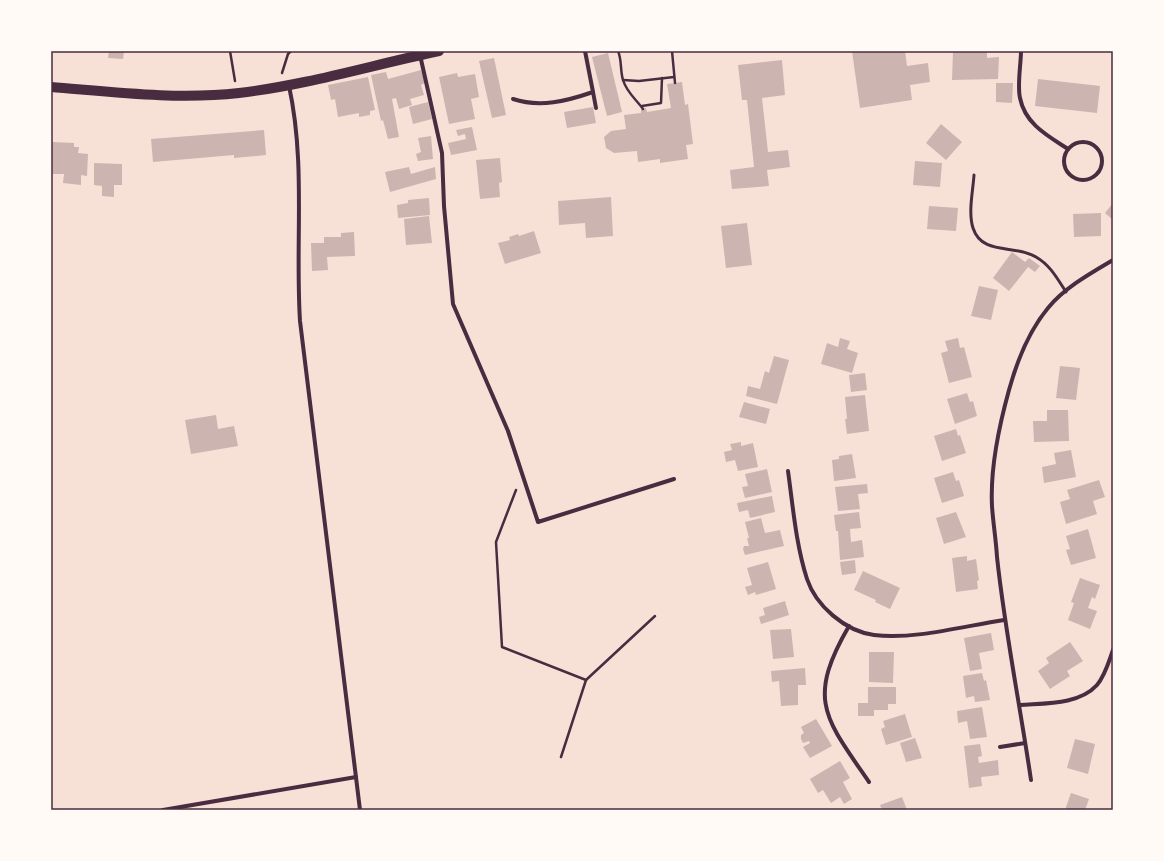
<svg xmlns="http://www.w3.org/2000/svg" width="1164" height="861" viewBox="0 0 1164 861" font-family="Quicksand,sans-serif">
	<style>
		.building { fill: #ccb4b1 }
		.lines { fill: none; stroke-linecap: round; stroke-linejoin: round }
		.path { stroke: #4a2c40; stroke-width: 2.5 }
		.service { stroke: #4a2c40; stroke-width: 3 }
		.minor { stroke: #4a2c40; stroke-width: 4 }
		.primary { stroke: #4a2c40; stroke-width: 10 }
		.neatline { fill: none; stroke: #4a2c40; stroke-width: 1.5 }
	</style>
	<rect width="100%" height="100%" fill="#f7e1d7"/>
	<!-- building -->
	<g class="building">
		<path d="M109 51H124L123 59 108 58Z"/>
		<path d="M852 51H905L907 66 928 63 930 82 910 85 912 100 860 108Z"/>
		<path d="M953 51 987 52V58L999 57 998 79 952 80Z"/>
		<path d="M608 53 622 112 607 116 592 57Z"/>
		<path d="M494 58 506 115 492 118 479 61Z"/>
		<path d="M782 60 785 95 762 98 768 152 788 150 790 167 767 170 769 186 732 189 730 170 754 167 747 100H742L738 65Z"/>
		<path d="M421 70 425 83 421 85 424 95 410 99 412 105 399 109 396 98 392 99 399 137 388 139 383 120 381 121 371 75 386 72 388 79Z"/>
		<path d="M457 73 458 77 475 74 479 97 471 99 475 119 449 124 439 77Z"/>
		<path d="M368 77 375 110 370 111V115L359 117V113L338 117 335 99 331 100 328 85Z"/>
		<path d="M1038 79 1100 86 1097 113 1035 106Z"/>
		<path d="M682 82 685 105 688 104 693 144 686 145 688 159 660 163V159L638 162 637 151 614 153 606 148 604 137 611 131 626 129 624 115 641 113V109H643L646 108 647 112 671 108 667 84Z"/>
		<path d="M996 83H1013L1012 103 996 102Z"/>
		<path d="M428 102 432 119 413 124 409 107Z"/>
		<path d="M593 107 596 123 567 128 564 112Z"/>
		<path d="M941 124 962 142 946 160 926 143Z"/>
		<path d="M472 127 477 150 451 155 448 143 466 139 465 134 458 136 456 130Z"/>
		<path d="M264 130 266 155 234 158V155L153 162 151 139Z"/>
		<path d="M431 136 433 159 418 161 416 154 421 152 418 138Z"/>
		<path d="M52 142 74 143V147H79L78 153 88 154 87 176 81 175V185L63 183 64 174H51Z"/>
		<path d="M500 158 502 182 499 183 500 197 480 199 476 160Z"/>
		<path d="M915 161 942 163 940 187 913 185Z"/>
		<path d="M94 163 122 164V185H114V197L102 196V186L94 185Z"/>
		<path d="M409 167 411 174 435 167 436 179 390 192 385 172Z"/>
		<path d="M611 197 613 236 586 238 585 223 559 225 558 201Z"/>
		<path d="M429 198 430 215 398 218 397 205 408 203V200Z"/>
		<path d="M1113 203V220L1105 213Z"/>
		<path d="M929 206 958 208 956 231 927 229Z"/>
		<path d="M1101 213V236L1074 237 1073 214Z"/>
		<path d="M429 216 432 243 406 245 404 219Z"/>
		<path d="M747 223 752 265 726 268 721 226Z"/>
		<path d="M534 231 541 253 505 264 498 243 510 240 509 237 518 234 519 236Z"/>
		<path d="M354 232 355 256 327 257 328 270 312 271 311 243H324V237H341V233Z"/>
		<path d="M1012 252 1025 262 1029 258 1040 266 1035 272 1028 267 1009 291 993 278Z"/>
		<path d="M979 286 998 290 991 320 971 316Z"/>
		<path d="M840 338 850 341 847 349 858 353 852 373 821 364 827 343 838 347Z"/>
		<path d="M958 338 960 348 964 347 972 377 949 383 941 353 948 351 945 341Z"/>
		<path d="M774 356 789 360 777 404 746 396 748 386 760 389 765 371 769 373Z"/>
		<path d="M1060 366 1080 368 1076 400 1056 398Z"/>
		<path d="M865 373 867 390 851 392 849 375Z"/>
		<path d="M967 393 970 402 973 401 977 416 955 424 947 399Z"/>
		<path d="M865 395 869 431 847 434 845 419H847L845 397Z"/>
		<path d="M744 402 770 409 766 424 739 417Z"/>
		<path d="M1047 410H1068L1069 441 1034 442 1033 421H1047Z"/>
		<path d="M216 415 218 429 234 426 238 446 191 454 185 420Z"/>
		<path d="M956 429 958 436 960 435 966 453 942 461 934 436Z"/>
		<path d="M741 442V446L753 443 758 467 738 471 735 460 726 462 724 452 732 450 730 444Z"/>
		<path d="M1071 450 1076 477 1044 483 1042 467 1056 464 1054 453Z"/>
		<path d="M852 454 856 478 834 481 832 460 839 459V456Z"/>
		<path d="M767 469 772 492 745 498 742 487 748 486 745 474Z"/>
		<path d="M953 472 956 481 959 480 964 496 942 503 934 478Z"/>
		<path d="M1099 480 1105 497 1093 501 1097 514 1066 524 1060 502 1070 499 1067 490Z"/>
		<path d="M867 484 868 493 858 494 860 509 838 511 835 487Z"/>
		<path d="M772 496 775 512 750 518 748 510 739 512 737 503Z"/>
		<path d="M859 512 861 528 850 529 851 542 862 540 864 557 840 560 838 531H836L834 515Z"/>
		<path d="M956 512 966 537 944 544 936 518Z"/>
		<path d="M761 518 765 533 780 530 784 546 745 555 743 549 744 546H749L747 538H749L745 522Z"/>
		<path d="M1088 529 1096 558 1071 565 1066 550 1070 549 1066 536Z"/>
		<path d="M967 556V561L976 559 979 580 977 581 978 589 956 592 952 558Z"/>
		<path d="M855 560 856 573 842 575 840 562Z"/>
		<path d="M768 562 776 589 756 595 755 592 748 595 745 587 752 585 747 568Z"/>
		<path d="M863 571 900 588 890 609 875 602 876 600 854 590Z"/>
		<path d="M1080 578 1100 585 1095 599 1092 597 1088 608 1097 611 1090 629 1068 620 1074 603 1071 602Z"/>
		<path d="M785 601 789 615 761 624 759 617 765 615 763 608Z"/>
		<path d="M791 629 794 657 773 659 770 630Z"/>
		<path d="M991 633 994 650 979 653 982 669 970 671 964 638Z"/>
		<path d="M1070 642 1083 661 1067 671 1070 676 1050 689 1038 671 1049 663 1046 658Z"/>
		<path d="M869 652H894L893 683 869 682Z"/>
		<path d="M805 668 806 685H798V705L781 706 779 681 772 682 771 671Z"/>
		<path d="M982 673 984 681 986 680 990 700 975 702 974 696 966 698 963 676Z"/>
		<path d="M868 687H896V704H888V710H874V716H858V703H868Z"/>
		<path d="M982 707 987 737 970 739 967 721 958 723 957 711Z"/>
		<path d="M905 714 912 737 886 745 881 729 885 727 883 721Z"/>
		<path d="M816 719 832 746 810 758 803 747 810 743 809 741 803 743 801 739V735L804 733 801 727Z"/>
		<path d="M915 738 922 758 906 762 900 743Z"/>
		<path d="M1075 739 1095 744 1088 774 1067 768Z"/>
		<path d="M980 744 982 756 978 757 979 763 998 760 999 775 981 777 982 786 969 788 964 746Z"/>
		<path d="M840 761 850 778 843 782 852 799 844 804 840 797 831 803 823 790 818 793 810 779Z"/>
		<path d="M1071 793 1089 799 1085 810H1065Z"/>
		<path d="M902 797 907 810H882L880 805Z"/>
	</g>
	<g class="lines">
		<!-- path -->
		<g class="path">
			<path d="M230 51 235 81"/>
			<path d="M618 51C622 60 620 70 623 80 627 93 636 99 643 109"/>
			<path d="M672 51 675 83"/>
			<path d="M282 73 288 54 291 51"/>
			<path d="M623 80 639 81 674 77"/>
			<path d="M642 106 661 103 662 78"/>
			<path d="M516 490 496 542 502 647 586 680 561 757"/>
			<path d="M586 680 655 616"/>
		</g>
		<!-- service -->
		<path class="service" d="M974 175C973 191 968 212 973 228 982 256 1015 244 1036 257 1050 265 1057 278 1066 292"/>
		<!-- minor -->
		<g class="minor">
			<path d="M1021 51C1021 64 1017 85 1020 98 1025 124 1048 136 1068 149"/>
			<path d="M420 55 442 153 444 206 453 304 508 431 538 522 674 479"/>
			<path d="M289 86C306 163 295 243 300 321L360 810"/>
			<path d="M593 92 596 108"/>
			<path d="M513 99C540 108 567 101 593 92L585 51"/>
			<circle cx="1083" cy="161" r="19"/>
			<path d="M788 471C793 507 796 545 807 579 816 606 845 631 874 635 914 640 964 626 1004 620"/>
			<path d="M849 626C806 700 825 718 869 782"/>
			<path d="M1020 705C1044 703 1079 705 1097 685 1105 676 1109 661 1113 650"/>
			<path d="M1000 747 1025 743"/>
			<path d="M1031 780C1020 705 1005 632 997 557 996 540 993 522 992 506 990 467 999 426 1009 390 1017 361 1028 332 1048 308 1064 288 1091 273 1113 260"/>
			<path d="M163 810 356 777"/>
		</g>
		<!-- primary -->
		<path class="primary" d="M51 87C113 92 177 100 239 93 307 85 372 65 439 51"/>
	</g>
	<!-- border -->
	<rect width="1164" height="861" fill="none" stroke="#fffaf5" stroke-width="104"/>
	<rect x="52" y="52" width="1060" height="757" class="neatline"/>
</svg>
